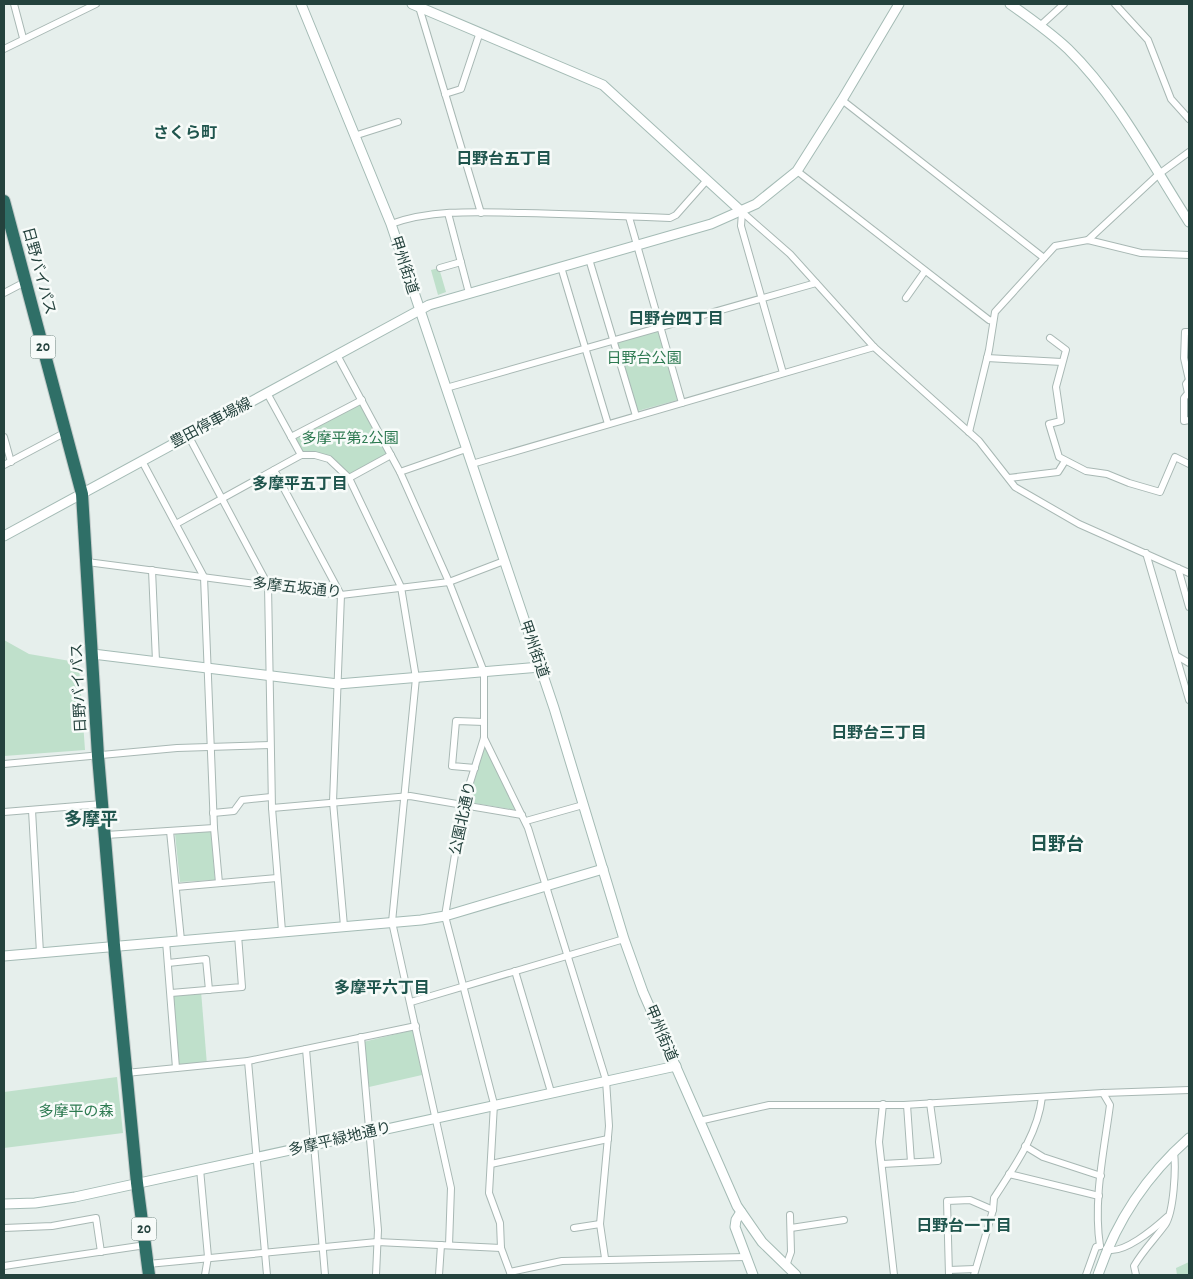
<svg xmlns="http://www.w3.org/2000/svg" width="1193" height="1279" viewBox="0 0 1193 1279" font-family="'Alegreya Sans','Noto Sans JP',sans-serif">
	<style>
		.green { fill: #bfe0cb }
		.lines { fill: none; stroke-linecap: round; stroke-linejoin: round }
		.street-casing { stroke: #a8b8b4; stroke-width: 8 }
		.secondary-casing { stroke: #a4bbb5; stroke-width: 11 }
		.highway-casing { stroke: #c2cac9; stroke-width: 14 }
		.street { stroke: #fff; stroke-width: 6 }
		.secondary { stroke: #fff; stroke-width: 9 }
		.highway { stroke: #2f6f67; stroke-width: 12 }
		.labels { text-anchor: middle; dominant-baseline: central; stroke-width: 5; stroke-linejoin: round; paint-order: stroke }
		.shield { fill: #f7fbf9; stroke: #637a75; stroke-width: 1 }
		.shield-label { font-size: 14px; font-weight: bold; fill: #24423d }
		.street-label { font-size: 15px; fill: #24423d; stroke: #f7fbf9 }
		.park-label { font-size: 15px; fill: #2d7a51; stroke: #f7fbf9 }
		.neighbourhood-label { font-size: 16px; font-weight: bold; fill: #1f554d; stroke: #f7fbf9 }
		.quarter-label { font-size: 18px; font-weight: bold; fill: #1f554d; stroke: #f7fbf9 }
	</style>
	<rect width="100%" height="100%" fill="#e6efec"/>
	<!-- green -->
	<g class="green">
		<path d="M439 268 446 292 438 295 431 270Z"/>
		<path d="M660 327 681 399 634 412 613 340Z"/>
		<path d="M362 400 391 455 349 478 329 459 301 455 291 437Z"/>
		<path d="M4 640 29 654 76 662 79 666 85 750 4 756Z"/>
		<path d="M485 745 516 810 468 802Z"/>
		<path d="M211 831 215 880 180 882 175 834Z"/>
		<path d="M201 991 207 1065 176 1068 171 993Z"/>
		<path d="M413 1030 422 1075 369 1087 363 1042Z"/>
		<path d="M117 1077 123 1133 4 1148V1092Z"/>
		<path d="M1189 1262V1275H1177L1176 1268Z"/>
	</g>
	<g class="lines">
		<defs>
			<g id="street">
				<path d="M14 4 23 38"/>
				<path d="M1115 4 1148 40 1171 99 1189 119"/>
				<path d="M419 7 481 213"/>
				<path d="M1041 25 1064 4"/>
				<path d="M4 49 96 4"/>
				<path d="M445 94 461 89 480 32"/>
				<path d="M842 100 1044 258"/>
				<path d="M354 136 398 122"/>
				<path d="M797 171 989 320 993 321"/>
				<path d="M742 212 790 254 874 347 979 441 1015 487 1079 524 1189 573"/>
				<path d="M742 212 741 226 783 373"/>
				<path d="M448 213 469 293"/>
				<path d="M629 217 682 403"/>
				<path d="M391 224C433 209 479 212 524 213 572 214 621 216 670 218L676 215 707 180"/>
				<path d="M1088 240 1159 174 1189 152"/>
				<path d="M589 259 636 416"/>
				<path d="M561 267 608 424"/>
				<path d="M440 268 461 262"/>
				<path d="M4 293 25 282"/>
				<path d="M906 298 925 271"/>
				<path d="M1189 332H1185L1184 358 1189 380"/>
				<path d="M1050 338 1066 350 1056 387 1061 421 1049 424 1059 457 1086 471 1107 474 1129 483 1160 492 1175 457 1189 464"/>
				<path d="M337 355 400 472 449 582 484 672V738L463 805 445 916 494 1104 489 1193 500 1223 501 1248 511 1275"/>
				<path d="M987 358 1062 362"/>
				<path d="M1189 380 1186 384 1188 393 1184 398V421L1189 420"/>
				<path d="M446 388 816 283"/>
				<path d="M267 393 301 455"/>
				<path d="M969 432 989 350 995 312 1055 246 1088 240 1141 253 1189 255"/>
				<path d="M188 435 268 585 272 808 282 931"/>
				<path d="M4 437 11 462"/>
				<path d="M291 437 362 400"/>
				<path d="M142 461 204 577 214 828 219 883"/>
				<path d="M472 464 874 347"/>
				<path d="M4 465 66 432"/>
				<path d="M274 470 341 595 333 802 344 926"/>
				<path d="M400 472 466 449"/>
				<path d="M349 478 391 455"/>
				<path d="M1009 478 1058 472 1065 461"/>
				<path d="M176 524 301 455H315L329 459 349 478 401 587 416 678 392 922 451 1188 449 1245"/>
				<path d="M1146 553 1189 700"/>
				<path d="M87 562 341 595 449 582 504 561"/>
				<path d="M1178 568 1189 607"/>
				<path d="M152 570 156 661"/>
				<path d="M1177 656 1189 663"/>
				<path d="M484 738 528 828 606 1080 609 1126 600 1224 605 1258"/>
				<path d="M4 764 177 748 270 745"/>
				<path d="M475 768 452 766 456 721 484 722"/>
				<path d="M272 808 410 796 522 815"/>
				<path d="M32 810 40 953"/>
				<path d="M4 812 102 804"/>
				<path d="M213 813 234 811 242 800 271 797"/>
				<path d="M526 821 583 805"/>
				<path d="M170 831 181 940"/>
				<path d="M106 835 214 828"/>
				<path d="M176 887 277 878"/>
				<path d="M166 941 176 1068"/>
				<path d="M168 963 206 959 209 990"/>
				<path d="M515 971 551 1092"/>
				<path d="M171 993 242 987 238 935"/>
				<path d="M411 1002 624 939"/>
				<path d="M361 1037 378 1230 376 1275"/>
				<path d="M306 1049 325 1275"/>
				<path d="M248 1061 267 1275"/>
				<path d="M126 1073 248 1061 416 1026"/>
				<path d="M883 1104 879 1142 894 1275"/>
				<path d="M907 1105 911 1162"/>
				<path d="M699 1121 769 1105H904L1103 1093 1189 1090"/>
				<path d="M1025 1146 1043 1157 1101 1176"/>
				<path d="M491 1164 608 1139"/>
				<path d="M882 1164 938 1161 930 1103"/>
				<path d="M200 1169 208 1257 205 1275"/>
				<path d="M1009 1174 1099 1196"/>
				<path d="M4 1228 52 1226 96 1218 101 1252"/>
				<path d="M574 1228 600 1224"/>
				<path d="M791 1228 844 1220"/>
				<path d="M1100 1246C1093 1200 1104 1151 1110 1105L1103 1093"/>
				<path d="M1106 1249C1122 1256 1155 1228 1167 1217"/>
				<path d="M148 1264 377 1242 501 1248"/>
				<path d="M4 1266 139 1246"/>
				<path d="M786 1266 791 1252 790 1215"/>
				<path d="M949 1270 975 1269"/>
				<path d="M510 1272 562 1261 746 1257"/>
				<path d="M439 1275 441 1245"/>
				<path d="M949 1275 947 1201 970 1200 993 1210"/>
				<path d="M974 1275 993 1210 994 1198C1014 1167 1038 1134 1042 1097"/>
				<path d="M1086 1275 1096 1247 1100 1246"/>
				<path d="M1136 1275 1134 1266C1144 1249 1154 1240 1165 1225 1174 1212 1176 1168 1174 1152"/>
			</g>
			<g id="secondary">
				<path d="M301 4 391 224 554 708 624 939 643 992 737 1206 762 1242 796 1275"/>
				<path d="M412 4 603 85 742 212"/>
				<path d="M1010 4C1030 18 1050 32 1068 49 1118 98 1151 163 1189 222"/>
				<path d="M4 536 429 305 711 224 756 204 797 171 842 100 899 4"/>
				<path d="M93 654 338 684 540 667"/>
				<path d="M4 956 421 920 445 916 603 869"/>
				<path d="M4 1204 35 1203 75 1197 676 1066"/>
				<path d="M741 1212 736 1220 735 1227 753 1275"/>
				<path d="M1098 1275C1116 1221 1146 1176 1189 1138"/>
			</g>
			<path id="highway" d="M4 201 82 494 98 756 114 945 137 1183 149 1275"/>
		</defs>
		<!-- street casing -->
		<use href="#street" class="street-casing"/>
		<!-- secondary casing -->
		<use href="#secondary" class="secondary-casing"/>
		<!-- highway casing -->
		<use href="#highway" class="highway-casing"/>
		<!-- street -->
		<use href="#street" class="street"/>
		<!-- secondary -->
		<use href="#secondary" class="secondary"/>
		<!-- highway -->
		<use href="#highway" class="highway"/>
	</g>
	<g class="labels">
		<!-- shield labels -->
		<g class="shield">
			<rect x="30.5" y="335.5" width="25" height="23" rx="4"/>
			<rect x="131.5" y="1217.5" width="25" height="23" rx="4"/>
		</g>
		<g class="shield-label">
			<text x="43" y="347">20</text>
			<text x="144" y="1229">20</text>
		</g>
		<!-- street labels -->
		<g class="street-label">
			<text transform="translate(404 265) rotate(72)">甲州街道</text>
			<text transform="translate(39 271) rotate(75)">日野バイパス</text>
			<text transform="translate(211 423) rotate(-28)">豊田停車場線</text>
			<text transform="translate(297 588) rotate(6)">多摩五坂通り</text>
			<text transform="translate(534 649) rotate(71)">甲州街道</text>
			<text transform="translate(79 688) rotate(-93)">日野バイパス</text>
			<text transform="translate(463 818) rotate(-78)">公園北通り</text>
			<text transform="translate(661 1033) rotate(67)">甲州街道</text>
			<text transform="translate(340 1139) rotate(-13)">多摩平緑地通り</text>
		</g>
		<!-- park labels -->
		<g class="park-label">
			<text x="644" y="358">日野台公園</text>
			<text x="350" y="438">多摩平第2公園</text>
			<text x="76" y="1111">多摩平の森</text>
		</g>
		<!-- neighbourhood labels -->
		<g class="neighbourhood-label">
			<text x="185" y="133">さくら町</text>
			<text x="504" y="159">日野台五丁目</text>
			<text x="676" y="319">日野台四丁目</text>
			<text x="300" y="484">多摩平五丁目</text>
			<text x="879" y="733">日野台三丁目</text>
			<text x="382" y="988">多摩平六丁目</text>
			<text x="964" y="1226">日野台一丁目</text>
		</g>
		<!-- quarter labels -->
		<g class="quarter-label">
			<text x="91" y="820">多摩平</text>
			<text x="1057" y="845">日野台</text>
		</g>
	</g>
	<!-- border -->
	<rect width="1193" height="1279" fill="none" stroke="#24423d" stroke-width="10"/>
</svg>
